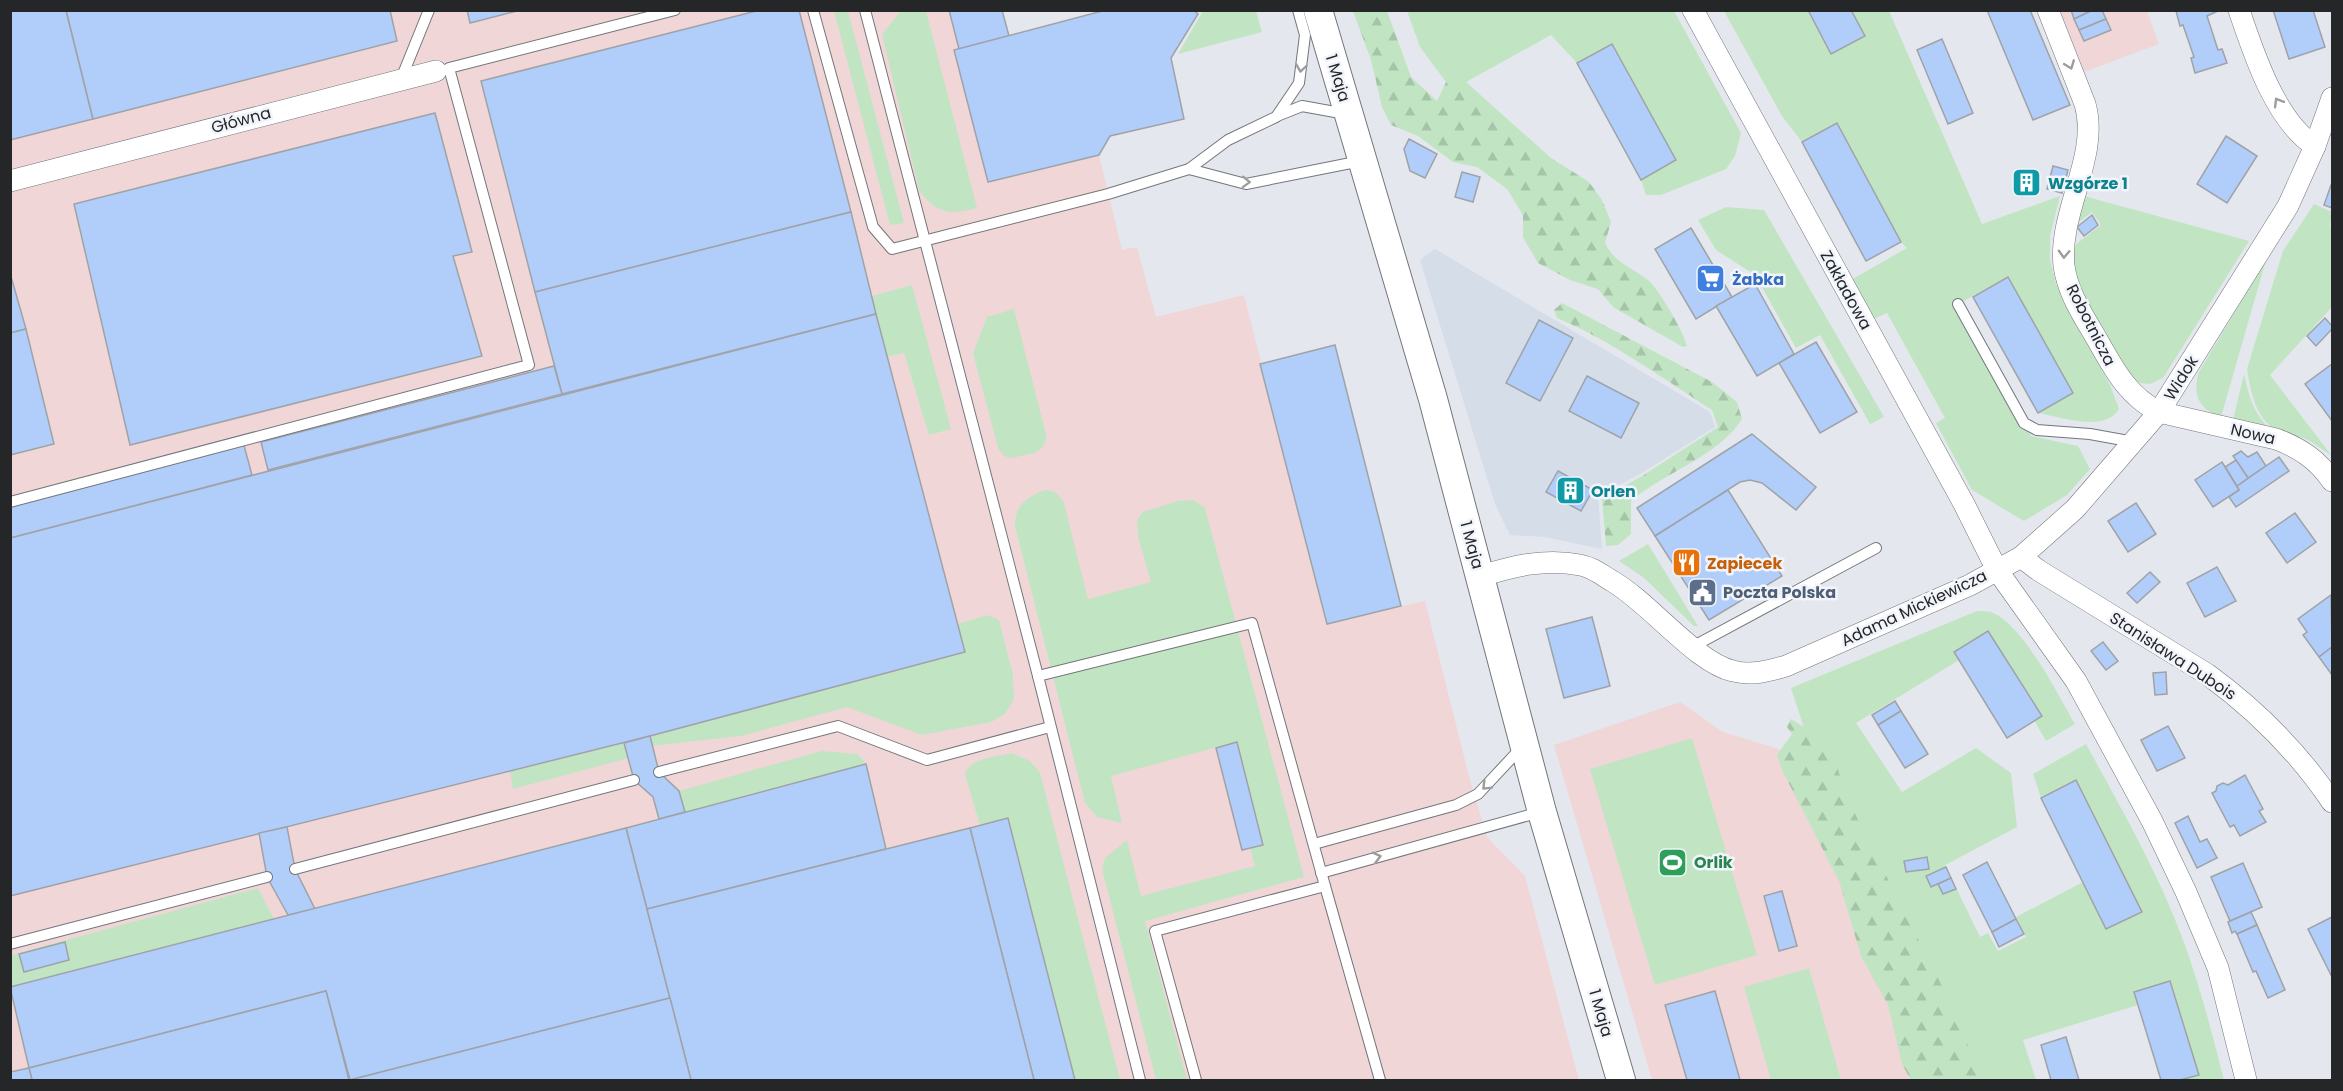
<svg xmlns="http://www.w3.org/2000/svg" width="2343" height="1091" viewBox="0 0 2343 1091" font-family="Poppins,sans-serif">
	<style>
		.built { fill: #d5dde9 }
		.industrial { fill: #f1d6d7 }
		.green { fill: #c1e5c3 }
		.forest { fill: url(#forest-firs) }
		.building { fill: #b1cdf9; stroke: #9fa3a8; stroke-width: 1.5 }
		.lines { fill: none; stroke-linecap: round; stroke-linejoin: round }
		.lane-casing { stroke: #73767c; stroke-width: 12 }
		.street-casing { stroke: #73767c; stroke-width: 22 }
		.secondary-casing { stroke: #73767c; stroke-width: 30 }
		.lane { stroke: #fff; stroke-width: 10 }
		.street { stroke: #fff; stroke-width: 21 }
		.secondary { stroke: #fff; stroke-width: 28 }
		.oneway { stroke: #9d9d9e }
		.labels { text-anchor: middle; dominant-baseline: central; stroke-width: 5; stroke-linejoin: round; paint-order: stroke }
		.street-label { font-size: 16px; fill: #252628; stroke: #f1f5fb }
		.culture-label { font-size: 16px; font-weight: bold; fill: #0d838f; stroke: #f1f5fb; text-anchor: start }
		.shop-label { font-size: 16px; font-weight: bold; fill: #366cbe; stroke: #f1f5fb; text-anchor: start }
		.food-label { font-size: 16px; font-weight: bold; fill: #c56008; stroke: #f1f5fb; text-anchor: start }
		.service-label { font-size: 16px; font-weight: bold; fill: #4e5e75; stroke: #f1f5fb; text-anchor: start }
		.leisure-label { font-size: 16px; font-weight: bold; fill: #27864d; stroke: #f1f5fb; text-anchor: start }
	</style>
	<defs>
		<pattern id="forest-firs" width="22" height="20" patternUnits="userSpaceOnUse" patternTransform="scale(1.5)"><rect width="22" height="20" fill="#c1e5c3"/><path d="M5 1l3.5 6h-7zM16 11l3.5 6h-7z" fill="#a6c4a8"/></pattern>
	</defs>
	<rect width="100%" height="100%" fill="#e4e7ed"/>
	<!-- built -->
	<path class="built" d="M1435 249 1710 412 1715 427 1642 473 1598 496 1602 549 1545 537 1510 535 1495 504 1420 260Z"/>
	<!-- industrial -->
	<g class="industrial">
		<path d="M10 11H949L959 49 954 50 989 182 1099 155 1122 250 1137 247 1156 317 1244 295 1327 623 1425 601 1469 776 1487 837 1525 876 1579 1080H11Z"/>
		<path d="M2060 11H2147L2159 44 2084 72Z"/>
		<path d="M1680 702 1723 732 1785 751 1889 976 1914 1080H1652L1554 745Z"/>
	</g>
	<!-- green -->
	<g class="green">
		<path d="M834 11H848L904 223 890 225Z"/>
		<path d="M901 11H926L977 208C949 215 937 215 919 190L882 34Z"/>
		<path d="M1203 11H1256L1262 32 1178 54Z"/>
		<path d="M1407 11H1674L1741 133 1735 156 1726 169 1661 195H1646L1641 180 1676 160 1612 44 1577 63 1551 35 1466 82H1446L1420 47Z"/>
		<path d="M1724 11H1808L1831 54 1851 11H1889L1982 224 2060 196 2050 236V259L2056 284 2110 385 2119 409C2104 433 2061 417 2038 413L2073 393 2008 277 1958 304 2031 436 2078 446 2090 469 2067 495 2024 521 1972 490 1936 423 1945 418 1887 313 1873 319 1851 280 1907 248 1901 242 1837 123 1802 142 1782 116Z"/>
		<path d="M2080 195 2249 241 2163 378 2150 384 2132 382 2076 284 2071 248 2101 225 2092 212 2074 226Z"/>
		<path d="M2314 204 2332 212 2330 226 2332 228V307L2270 375 2332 456C2324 451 2316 444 2308 440 2297 435 2283 434 2273 428 2255 416 2250 388 2247 369L2283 251Z"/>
		<path d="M1726 207 1764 210 1884 417 1870 424 1820 335 1796 348 1755 275 1716 250 1698 220Z"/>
		<path d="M2266 260 2221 417C2198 409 2192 394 2199 372Z"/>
		<path d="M912 285 951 429 929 435 904 353 887 357 872 296Z"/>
		<path d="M1014 309 1047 438 1043 447 1035 453 1011 458 1004 456 998 448 973 353 987 317Z"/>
		<path d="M2244 374C2249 397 2253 412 2270 429L2233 420Z"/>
		<path d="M1044 490C1055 490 1058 493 1064 503L1088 599 1151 582 1138 536 1137 520 1143 512 1178 501 1194 500 1205 508 1304 877 1145 921 1187 1080H1156L1102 869 1105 858 1127 840 1141 896 1255 866 1250 848 1263 845 1236 742 1111 776 1122 823 1097 817 1085 803 1015 526C1015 505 1026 498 1044 490Z"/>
		<path d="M1648 544 1698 626H1694L1643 577 1619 561Z"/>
		<path d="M1977 611C1982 611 1987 611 1991 612 2023 624 2058 695 2075 724L2046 741 2034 720 2042 715 1988 631 1954 652 1959 660 1856 723 1902 792 1976 748 2011 773 2017 827 1945 865 1980 937 1988 933 1998 951 2026 937 2016 917 2083 882 2106 929 2142 912 2076 780 2041 798 2033 774 2086 744C2121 808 2158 872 2183 940 2200 986 2212 1033 2224 1080H2180L2199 1075 2170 981 2134 992 2138 1005 2023 1040 2036 1080H1970L1804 728 1791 688Z"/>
		<path d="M988 615 999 620 1013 675 1014 699 1005 714 991 722 922 735 847 707 741 736 651 746 650 736 964 652 957 624Z"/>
		<path d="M1692 738 1757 955 1655 985 1590 769Z"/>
		<path d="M624 743 629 758 513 789 510 771Z"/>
		<path d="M821 751 858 754 866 764 685 812 679 791Z"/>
		<path d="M1012 753 1030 761 1040 773 1120 1080H1075L1008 818 980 825 965 774C970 757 997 757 1012 753Z"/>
		<path d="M258 888 274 919 11 987V955Z"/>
		<path d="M1809 968 1841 1080H1771L1744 987Z"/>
	</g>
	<!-- forest -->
	<g class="forest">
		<path d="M1353 11H1387L1411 77 1437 101 1446 82H1466L1551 158 1589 182 1602 200 1611 222 1605 243C1614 262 1632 268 1648 280 1659 289 1683 331 1687 346L1683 347 1613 307 1598 289 1570 280 1538 263 1523 237V215L1507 189 1477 167 1453 162 1418 136 1391 125 1382 107 1371 60Z"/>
		<path d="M1562 303 1712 382 1737 402 1742 419C1719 456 1663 473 1631 501V534L1618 545 1606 546 1602 499 1642 476 1718 427 1712 410C1662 378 1612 341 1557 318L1554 310Z"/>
		<path d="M1791 719 1817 735 1831 750 1850 804 1944 990 1983 1080H1911L1902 1064 1888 1005 1861 956 1839 881 1782 770 1777 755 1792 734 1787 727Z"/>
	</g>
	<!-- building -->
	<g class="building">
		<path d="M10 10H66L93 119 10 140Z"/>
		<path d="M66 10H390L397 41 93 119Z"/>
		<path d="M467 10H521L470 23Z"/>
		<path d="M760 10H799L851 212 535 292 481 81Z"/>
		<path d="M949 10H1002L1009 36 959 49Z"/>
		<path d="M1106 10H1193L1198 14 1171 58 1184 119 1110 136 1099 155 988 182 954 50Z"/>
		<path d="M1808 10H1851L1865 36 1831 54Z"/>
		<path d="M1987 10H2030L2070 105 2033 120Z"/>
		<path d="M2071 10H2093L2074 19Z"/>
		<path d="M2093 10H2102L2106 19 2079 30 2074 19Z"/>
		<path d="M2220 10 2207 16 2218 50 2222 49 2227 63 2195 73 2191 58 2194 57 2183 25 2180 26 2176 11Z"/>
		<path d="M2273 10H2313L2325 47 2289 59Z"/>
		<path d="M2106 19 2111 30 2084 41 2079 30Z"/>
		<path d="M1942 39 1973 113 1948 124 1917 50Z"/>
		<path d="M1612 44 1676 160 1641 180 1577 63Z"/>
		<path d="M435 113 472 252 453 256 482 356 130 445 74 204Z"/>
		<path d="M1837 123 1901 242 1866 261 1802 142Z"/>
		<path d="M2226 136 2257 156 2227 203 2197 184Z"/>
		<path d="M1409 139 1437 154 1425 178 1410 171 1404 149Z"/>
		<path d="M2053 166 2068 170 2062 193 2047 189Z"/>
		<path d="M2032 170 2040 189 2022 196 2014 178Z"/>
		<path d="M1462 172 1480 177 1473 202 1455 197Z"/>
		<path d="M2331 185H2332V208L2324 205Z"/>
		<path d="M851 212 876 314 562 394 535 292Z"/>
		<path d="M2092 215 2098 225 2084 236 2077 227Z"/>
		<path d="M1691 228 1732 297 1696 319 1655 249Z"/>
		<path d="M10 273 26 329 10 333Z"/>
		<path d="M2008 277 2073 393 2038 413 1973 297Z"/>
		<path d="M1755 284 1794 354 1757 376 1716 306Z"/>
		<path d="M876 314 965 652 650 736 10 896V538Z"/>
		<path d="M2325 318 2332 326V329L2316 346 2307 336Z"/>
		<path d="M1539 320 1573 338 1540 401 1506 383Z"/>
		<path d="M26 329 54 444 10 455V333Z"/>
		<path d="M1816 342 1857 412 1820 433 1779 363Z"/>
		<path d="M1335 345 1401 606 1327 624 1260 364Z"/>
		<path d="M2332 364V421L2305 384Z"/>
		<path d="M554 366 562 394 268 470 261 442Z"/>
		<path d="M1587 376 1639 403 1621 438 1569 411Z"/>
		<path d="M1752 434 1816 487 1796 510 1762 483 1750 480 1740 482 1655 536 1637 508Z"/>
		<path d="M242 438 252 475 10 538V502Z"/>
		<path d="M2241 451 2248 457 2257 452 2266 466 2248 478 2233 456Z"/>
		<path d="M2279 457 2289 471 2236 507 2229 497 2239 490 2237 486Z"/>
		<path d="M2236 460 2248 478 2237 486 2225 467Z"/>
		<path d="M2222 462 2239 490 2213 507 2195 480Z"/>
		<path d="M1558 471 1593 490 1581 511 1546 492Z"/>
		<path d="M1728 490 1782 576 1709 620 1655 536Z"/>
		<path d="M2136 503 2156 534 2128 552 2108 521Z"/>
		<path d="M2295 513 2316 542 2287 563 2266 533Z"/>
		<path d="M2217 567 2236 601 2205 617 2187 583Z"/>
		<path d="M2150 572 2160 582 2137 603 2127 593Z"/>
		<path d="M2331 595 2332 647 2319 657 2303 635 2307 632 2298 619Z"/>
		<path d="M1592 617 1610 686 1564 698 1546 629Z"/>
		<path d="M1988 631 2042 716 2007 738 1954 652Z"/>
		<path d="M2103 642 2118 661 2106 670 2091 651Z"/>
		<path d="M2332 647V675L2319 657Z"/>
		<path d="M2166 672 2167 694 2155 695 2153 673Z"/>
		<path d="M1895 701 1901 711 1878 725 1872 715Z"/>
		<path d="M1901 711 1928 754 1905 768 1878 725Z"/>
		<path d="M2168 726 2185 758 2157 771 2141 740Z"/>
		<path d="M650 736 659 772 679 791 685 812 659 819 653 797 634 780 624 743Z"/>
		<path d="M1237 742 1263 845 1242 850 1216 748Z"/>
		<path d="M866 764 886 849 647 909 626 828Z"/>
		<path d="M2245 775 2263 809 2259 811 2266 822 2240 836 2234 825 2230 827 2212 793 2216 791 2217 786 2223 783 2228 785Z"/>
		<path d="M2076 780 2142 912 2106 929 2041 798Z"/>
		<path d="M2188 816 2200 842 2207 839 2217 858 2197 868 2175 823Z"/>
		<path d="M1008 818 1031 909 1075 1080H1034L970 828Z"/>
		<path d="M287 827 295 869 315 909 288 915 267 877 259 833Z"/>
		<path d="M626 828 670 998 350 1080 326 991 29 1068 10 987Z"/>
		<path d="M970 828 1034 1080H691L647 909Z"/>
		<path d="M1927 857 1929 869 1906 872 1904 861Z"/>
		<path d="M1987 862 2016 919 1992 932 1963 875Z"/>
		<path d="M2243 863 2262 907 2230 921 2211 877Z"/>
		<path d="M1946 867 1951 878 1931 887 1926 876Z"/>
		<path d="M1951 878 1956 889 1943 894 1938 884Z"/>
		<path d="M1782 891 1797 946 1779 951 1764 896Z"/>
		<path d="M2251 912 2257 925 2237 934 2235 931 2232 933 2228 922Z"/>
		<path d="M2332 917V974L2331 975 2308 929Z"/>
		<path d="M2016 919 2024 934 1999 947 1992 932Z"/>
		<path d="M2257 925 2285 990 2268 998 2256 971 2253 972 2237 934Z"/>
		<path d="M65 942 69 960 24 972 19 954Z"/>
		<path d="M2170 981 2199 1075 2180 1080H2161L2134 992Z"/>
		<path d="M326 991 349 1080H32L29 1068Z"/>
		<path d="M1715 991 1740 1080H1687L1665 1005Z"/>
		<path d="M670 998 691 1080H350Z"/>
		<path d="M2066 1037 2079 1080H2051L2041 1045Z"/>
		<path d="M29 1068 32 1080H10V1072Z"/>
	</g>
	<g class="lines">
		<defs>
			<g id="lane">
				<path d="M813 10 873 227 892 249 1108 194 1189 169 1228 140 1276 117 1299 83 1305 35 1298 10"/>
				<path d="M865 10 1038 676 1140 1080"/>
				<path d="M401 79 429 10"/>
				<path d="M1277 116 1302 106 1346 114"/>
				<path d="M1189 169 1246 184 1361 161"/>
				<path d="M1958 304 2024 423 2037 430 2090 434 2134 442"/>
				<path d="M10 502 529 365 449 68 675 10"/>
				<path d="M1692 647 1876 548"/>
				<path d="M1038 676 1252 623 1325 886 1155 931 1196 1080"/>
				<path d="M659 772 838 726 927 760 1050 727"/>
				<path d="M1314 844 1456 805 1478 794 1521 748"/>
				<path d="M295 869 634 780"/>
				<path d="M1321 873 1540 812"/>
				<path d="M1325 886 1380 1080"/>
				<path d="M10 944 267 877"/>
			</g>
			<g id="street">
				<path d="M1693 10 1964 504 1997 570 2076 681 2152 821 2186 892 2218 968 2246 1080"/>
				<path d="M2048 10 2085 104C2100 156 2058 212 2064 266 2068 294 2084 317 2098 341 2115 371 2128 396 2159 412L2276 439C2300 448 2318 460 2332 481"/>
				<path d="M2239 10C2253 52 2276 122 2315 146"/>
				<path d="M10 181 436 71"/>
				<path d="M2021 557 2038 570 2207 674C2255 709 2299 753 2332 802"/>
				<path d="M1481 576C1514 566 1545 558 1580 565 1592 567 1602 575 1612 581 1649 602 1696 663 1733 671 1751 676 1769 671 1786 666L1970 585 2021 557 2075 509 2159 412 2288 206 2315 146 2332 98"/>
			</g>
			<path id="secondary" d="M1318 10 1433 399 1542 812 1621 1080"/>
		</defs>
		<!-- lane casing -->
		<use href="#lane" class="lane-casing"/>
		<!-- street casing -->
		<use href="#street" class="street-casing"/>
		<!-- secondary casing -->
		<use href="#secondary" class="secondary-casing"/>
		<!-- lane -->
		<use href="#lane" class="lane"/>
		<!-- street -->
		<use href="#street" class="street"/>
		<!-- secondary -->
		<use href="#secondary" class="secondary"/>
	</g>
	<!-- one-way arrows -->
	<defs><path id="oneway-chevron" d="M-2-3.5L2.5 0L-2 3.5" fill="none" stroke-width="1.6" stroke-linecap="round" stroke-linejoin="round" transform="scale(1.5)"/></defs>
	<g class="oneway">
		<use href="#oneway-chevron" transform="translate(2070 65) rotate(69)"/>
		<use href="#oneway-chevron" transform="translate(1301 68) rotate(98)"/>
		<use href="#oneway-chevron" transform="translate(2278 102) rotate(-121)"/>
		<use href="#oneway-chevron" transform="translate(1246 182) rotate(2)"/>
		<use href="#oneway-chevron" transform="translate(2064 254) rotate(92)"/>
		<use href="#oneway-chevron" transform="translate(1486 786) rotate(135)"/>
		<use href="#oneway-chevron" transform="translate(1377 857) rotate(-15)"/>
	</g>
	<!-- icons -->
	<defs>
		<symbol id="building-square" viewBox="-11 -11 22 22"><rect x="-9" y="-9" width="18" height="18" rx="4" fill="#0f9aa8" stroke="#f1f5fb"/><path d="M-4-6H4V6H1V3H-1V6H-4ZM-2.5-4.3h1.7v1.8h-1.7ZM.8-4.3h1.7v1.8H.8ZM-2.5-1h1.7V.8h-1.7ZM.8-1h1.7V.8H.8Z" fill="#fff"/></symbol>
		<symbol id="supermarket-square" viewBox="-11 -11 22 22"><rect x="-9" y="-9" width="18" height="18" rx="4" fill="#3f7fe0" stroke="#f1f5fb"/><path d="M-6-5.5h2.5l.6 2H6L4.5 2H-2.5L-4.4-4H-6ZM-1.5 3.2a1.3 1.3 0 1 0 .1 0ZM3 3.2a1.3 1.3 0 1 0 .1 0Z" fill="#fff"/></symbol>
		<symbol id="restaurant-square" viewBox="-11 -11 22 22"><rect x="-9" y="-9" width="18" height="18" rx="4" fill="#e8710a" stroke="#f1f5fb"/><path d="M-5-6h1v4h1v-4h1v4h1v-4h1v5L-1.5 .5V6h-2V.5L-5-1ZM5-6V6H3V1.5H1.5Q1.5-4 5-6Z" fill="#fff"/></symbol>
		<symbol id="civic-square" viewBox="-11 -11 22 22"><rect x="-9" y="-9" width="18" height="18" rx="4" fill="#5c6f8a" stroke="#f1f5fb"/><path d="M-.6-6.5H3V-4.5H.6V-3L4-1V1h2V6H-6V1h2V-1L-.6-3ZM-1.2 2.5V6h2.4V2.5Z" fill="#fff"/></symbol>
		<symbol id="stadium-square" viewBox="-11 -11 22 22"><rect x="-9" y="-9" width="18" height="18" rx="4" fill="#2e9e5b" stroke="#f1f5fb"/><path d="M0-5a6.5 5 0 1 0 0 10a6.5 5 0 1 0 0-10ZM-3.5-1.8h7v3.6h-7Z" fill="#fff"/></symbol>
	</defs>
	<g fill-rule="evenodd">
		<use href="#building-square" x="2010" y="166" width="33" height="33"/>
		<use href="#supermarket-square" x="1694" y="262" width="33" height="33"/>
		<use href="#building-square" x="1554" y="474" width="33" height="33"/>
		<use href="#restaurant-square" x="1670" y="546" width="33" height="33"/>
		<use href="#civic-square" x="1686" y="576" width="33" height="33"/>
		<use href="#stadium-square" x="1656" y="846" width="33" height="33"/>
	</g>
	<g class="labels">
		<!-- street labels -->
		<g class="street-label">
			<text transform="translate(1338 78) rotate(73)">1 Maja</text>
			<text transform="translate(241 120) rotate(-15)">Główna</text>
			<text transform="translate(1846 290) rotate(61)">Zakładowa</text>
			<text transform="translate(2091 325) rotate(63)">Robotnicza</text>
			<text transform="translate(2181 378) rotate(-58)">Widok</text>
			<text transform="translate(2253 434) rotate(13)">Nowa</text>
			<text transform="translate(1472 545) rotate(75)">1 Maja</text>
			<text transform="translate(1914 608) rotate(-25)">Adama Mickiewicza</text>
			<text transform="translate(2173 656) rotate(33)">Stanisława Dubois</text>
			<text transform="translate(1601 1013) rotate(74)">1 Maja</text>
		</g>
		<!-- culture labels -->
		<g class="culture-label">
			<text x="2048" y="183">Wzgórze 1</text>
			<text x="1591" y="491">Orlen</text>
		</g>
		<!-- shop labels -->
		<g class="shop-label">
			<text x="1732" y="279">Żabka</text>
		</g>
		<!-- food labels -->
		<g class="food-label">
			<text x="1707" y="563">Zapiecek</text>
		</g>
		<!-- service labels -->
		<g class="service-label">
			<text x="1723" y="592">Poczta Polska</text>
		</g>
		<!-- leisure labels -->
		<g class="leisure-label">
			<text x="1694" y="862">Orlik</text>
		</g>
	</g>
	<!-- border -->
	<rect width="2343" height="1091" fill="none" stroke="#252628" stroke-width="24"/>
</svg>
